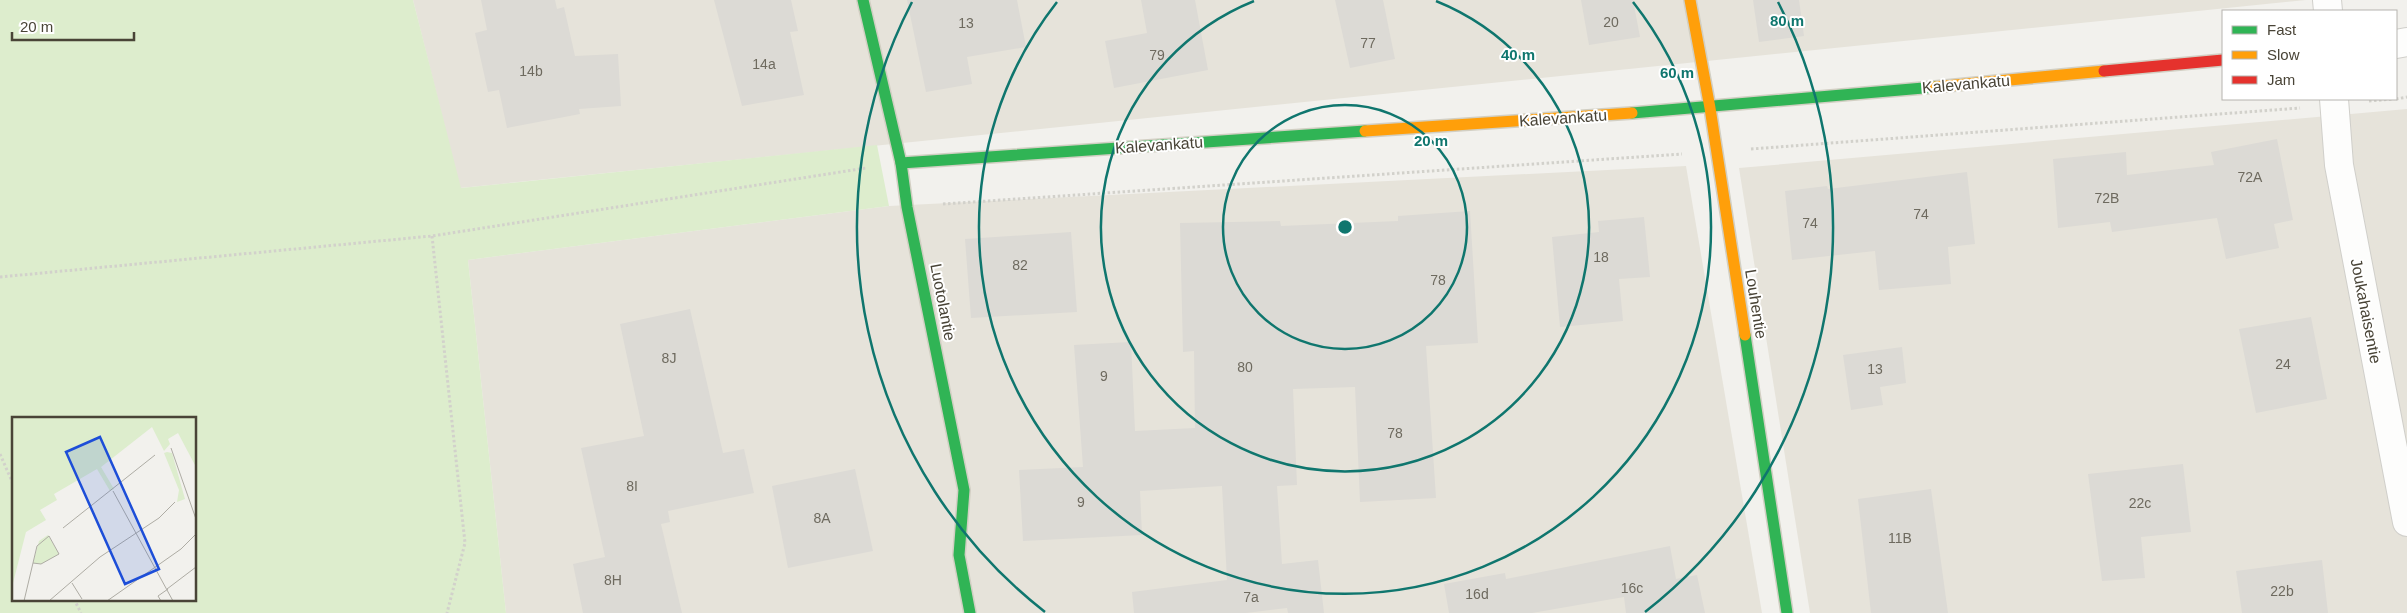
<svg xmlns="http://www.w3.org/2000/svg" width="2407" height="613" viewBox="0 0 2407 613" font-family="Helvetica,sans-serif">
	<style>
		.residential { fill: #e6e3da }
		.green { fill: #ddedcd; fill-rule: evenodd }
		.building { fill: #dcdad5 }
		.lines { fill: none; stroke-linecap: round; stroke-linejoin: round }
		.street-casing { stroke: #d0cfca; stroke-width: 30 }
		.fast-casing { stroke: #d2cfc3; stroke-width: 14 }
		.slow-casing { stroke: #d2cfc3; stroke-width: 14 }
		.jam-casing { stroke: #d2cfc3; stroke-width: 14 }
		.path { stroke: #d2d1cb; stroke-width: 3; stroke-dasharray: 2.5 2.5; stroke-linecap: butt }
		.street { stroke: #fdfdfc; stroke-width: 28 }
		.fast { stroke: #30b455; stroke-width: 11 }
		.slow { stroke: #ff9f0a; stroke-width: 11 }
		.jam { stroke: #e5322d; stroke-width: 11 }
		.ring { fill: none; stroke: #0f766e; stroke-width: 2.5 }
		.labels { text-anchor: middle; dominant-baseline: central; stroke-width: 4; stroke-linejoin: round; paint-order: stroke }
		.number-label { font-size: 14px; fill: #6e6a5f }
		.street-label { font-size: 16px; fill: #494437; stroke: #fff }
		.inset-road { fill: none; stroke: #aeaca4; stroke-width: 1 }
		.view { fill: #1d4ed8; fill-opacity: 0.15; stroke: #1d4ed8; stroke-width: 2.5 }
		.inset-edge { fill: none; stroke: #494437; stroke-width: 2.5 }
		.centre { fill: #0f766e; stroke: #fff; stroke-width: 2.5 }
		.ring-label { font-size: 15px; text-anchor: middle; font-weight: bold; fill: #0f766e; stroke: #fff; stroke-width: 4; stroke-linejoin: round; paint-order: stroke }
	</style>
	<rect width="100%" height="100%" fill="#f2f1ed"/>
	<!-- residential -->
	<g class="residential">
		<path d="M413 0H2306L460 188Z"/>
		<path d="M2407 109V613H1810L1739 168Z"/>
		<path d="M1686 166 1762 613H506L468 260 889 206Z"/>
	</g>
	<!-- green -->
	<path class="green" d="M0 0H413L461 188 877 145 889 206 468 260 506 613H0ZM14 418H195V599H14Z"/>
	<!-- building -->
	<g class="building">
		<path d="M481 0H555L557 9 564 7 575 56 618 54 621 106 579 109 580 114 507 128 499 90 488 92 475 33 487 30Z"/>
		<path d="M714 0H791L798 31 790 32 804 95 742 106Z"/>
		<path d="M907 0H1017L1026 47 967 57 972 84 926 92Z"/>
		<path d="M1141 0H1195L1208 70 1114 88 1105 41 1147 33Z"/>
		<path d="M1335 0H1383L1395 59 1350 68Z"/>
		<path d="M1581 0H1633L1640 37 1589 45Z"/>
		<path d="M1753 0H1799L1804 36 1759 42Z"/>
		<path d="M2277 139 2293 220 2274 224 2279 248 2226 259 2217 218 2112 232 2110 222 2058 228 2053 159 2126 152 2127 175 2214 165 2211 152Z"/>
		<path d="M1967 172 1975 244 1948 247 1951 284 1879 290 1875 251 1792 260 1785 191 1827 186 1828 189Z"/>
		<path d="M1470 211 1478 343 1426 346 1436 498 1360 502 1355 387 1293 389 1297 485 1277 486 1282 564 1318 560 1324 613H1288L1287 608 1246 613H1134L1132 592 1227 580 1222 486 1140 491 1142 535 1023 541 1019 470 1083 467 1074 345 1131 342 1135 431 1195 428 1194 351 1183 352 1180 223 1280 221 1281 226 1398 221V216Z"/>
		<path d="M1644 217 1650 277 1619 279 1623 321 1560 327 1552 237 1599 232 1598 221Z"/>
		<path d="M1071 232 1077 312 971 318 965 239Z"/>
		<path d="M690 309 723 453 744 449 754 493 668 511 670 522 661 524 682 613H583L573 564 605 557 581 448 644 436 620 324Z"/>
		<path d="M2311 317 2327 399 2256 413 2239 329Z"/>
		<path d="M1902 347 1906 383 1880 387 1883 405 1851 410 1843 355Z"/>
		<path d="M2183 464 2191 532 2141 537 2145 578 2102 581 2088 474Z"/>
		<path d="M855 469 873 551 788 568 772 486Z"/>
		<path d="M1931 489 1948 613H1871L1858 499Z"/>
		<path d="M1670 546 1676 579 1697 575 1705 613H1626L1624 597 1532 613H1449L1444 584 1505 573 1506 579Z"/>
		<path d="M2322 560 2328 613H2242L2236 571Z"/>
	</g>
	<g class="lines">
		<defs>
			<g id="street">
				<path d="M2327 0 2328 11"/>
				<path d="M2396 44 2407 42"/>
				<path d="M2334 99 2339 165 2407 522"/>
			</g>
			<g id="fast">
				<path d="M863 0 901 163 907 207 964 490 959 555 970 613"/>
				<path d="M1632 113 1935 87"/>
				<path d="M901 163 1365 131"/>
				<path d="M1745 335 1787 613"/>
			</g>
			<g id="slow">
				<path d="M1690 0 1710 108 1745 335"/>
				<path d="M1935 87 2104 71"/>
				<path d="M1365 131 1632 113"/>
			</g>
			<path id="jam" d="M2104 71 2223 60"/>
		</defs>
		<!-- street casing -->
		<use href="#street" class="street-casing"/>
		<!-- fast casing -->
		<use href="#fast" class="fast-casing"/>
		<!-- slow casing -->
		<use href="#slow" class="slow-casing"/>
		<!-- jam casing -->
		<use href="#jam" class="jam-casing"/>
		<!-- path -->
		<g class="path">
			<path d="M2396 99 2407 97"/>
			<path d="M2369 101 2394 99"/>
			<path d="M1751 149 2300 108"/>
			<path d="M943 204 1682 154"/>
			<path d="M432 236 465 543 447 613"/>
			<path d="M0 277 432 236 866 168"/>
			<path d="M0 454 14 486"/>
			<path d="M74 599 81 613"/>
		</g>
		<!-- street -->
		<use href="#street" class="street"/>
		<!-- fast -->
		<use href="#fast" class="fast"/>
		<!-- slow -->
		<use href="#slow" class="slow"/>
		<!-- jam -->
		<use href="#jam" class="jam"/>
	</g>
	<!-- distance rings -->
	<g class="ring">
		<circle cx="1345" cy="227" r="122"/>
		<path d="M1436 1A244 244 0 1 1 1254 1"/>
		<path d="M1633 2A366 366 0 1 1 1057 2"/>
		<path d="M1045 612A488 488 0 0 1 912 2M1778 2A488 488 0 0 1 1645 612"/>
	</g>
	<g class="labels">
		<!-- number labels -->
		<g class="number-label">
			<text x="1611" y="22">20</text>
			<text x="966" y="23">13</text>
			<text x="1368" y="43">77</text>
			<text x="1157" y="55">79</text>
			<text x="764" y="64">14a</text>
			<text x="531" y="71">14b</text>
			<text x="2250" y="177">72A</text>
			<text x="2107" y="198">72B</text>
			<text x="1921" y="214">74</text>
			<text x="1810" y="223">74</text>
			<text x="1601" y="257">18</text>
			<text x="1020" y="265">82</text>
			<text x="1438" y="280">78</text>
			<text x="669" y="358">8J</text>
			<text x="2283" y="364">24</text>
			<text x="1245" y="367">80</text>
			<text x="1875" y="369">13</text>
			<text x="1104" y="376">9</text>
			<text x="1395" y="433">78</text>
			<text x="632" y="486">8I</text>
			<text x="1081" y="502">9</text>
			<text x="2140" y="503">22c</text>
			<text x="822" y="518">8A</text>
			<text x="1900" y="538">11B</text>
			<text x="613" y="580">8H</text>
			<text x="1632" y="588">16c</text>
			<text x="2282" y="591">22b</text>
			<text x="1477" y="594">16d</text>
			<text x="1251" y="597">7a</text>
		</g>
		<!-- street labels -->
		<g class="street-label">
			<text transform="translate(1966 84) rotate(-5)">Kalevankatu</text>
			<text transform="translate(1563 118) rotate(-4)">Kalevankatu</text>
			<text transform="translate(1159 145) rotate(-4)">Kalevankatu</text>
			<text transform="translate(943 302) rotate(79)">Luotolantie</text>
			<text transform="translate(1756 304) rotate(81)">Louhentie</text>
			<text transform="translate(2366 311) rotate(79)">Joukahaisentie</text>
		</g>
	</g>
	<!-- overview -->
	<g transform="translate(12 417)">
		<rect width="184" height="184" fill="#f2f1ed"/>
		<path d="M0 0H184V50L166 16 156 22 158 27 152 34 140 10 89 50 102 72 98 74 85 52 42 77 45 83 28 93 34 103 14 115 0 170ZM155 35 160 36 173 82 165 85 167 73 152 36ZM36 118 47 137 29 147 21 146 27 124Z" fill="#ddedcd"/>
		<path class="inset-road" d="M159 31 184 102M101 74 161 184M51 111 143 38M60 166 70 182M155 172 184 150M12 184 25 129 37 119 47 137 29 147 21 146M37 184 88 140 147 101 163 85M95 184 169 132 184 117M149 184 146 179 156 172"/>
		<path class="view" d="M88 20 147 152 113 167 54 35Z"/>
		<rect width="184" height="184" class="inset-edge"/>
	</g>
	<circle cx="1345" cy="227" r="8" class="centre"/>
	<g class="ring-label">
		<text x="1787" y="26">80 m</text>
		<text x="1518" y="60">40 m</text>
		<text x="1677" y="78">60 m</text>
		<text x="1431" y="146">20 m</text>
	</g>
	<!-- legend -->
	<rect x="2222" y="10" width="175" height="90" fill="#ffffff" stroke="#b6b4af"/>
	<rect x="2232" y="26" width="25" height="8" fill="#30b455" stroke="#b6b4af"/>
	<text x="2267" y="35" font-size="15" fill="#494437">Fast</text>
	<rect x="2232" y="51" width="25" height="8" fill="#ff9f0a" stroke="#b6b4af"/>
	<text x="2267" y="60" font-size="15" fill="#494437">Slow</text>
	<rect x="2232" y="76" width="25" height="8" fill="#e5322d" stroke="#b6b4af"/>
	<text x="2267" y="85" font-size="15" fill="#494437">Jam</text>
	<!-- scale -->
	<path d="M12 32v8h122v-8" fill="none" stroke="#494437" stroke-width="2.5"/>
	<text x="20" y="32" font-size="15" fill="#494437" stroke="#ffffff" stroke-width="4" paint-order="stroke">20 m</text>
</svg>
